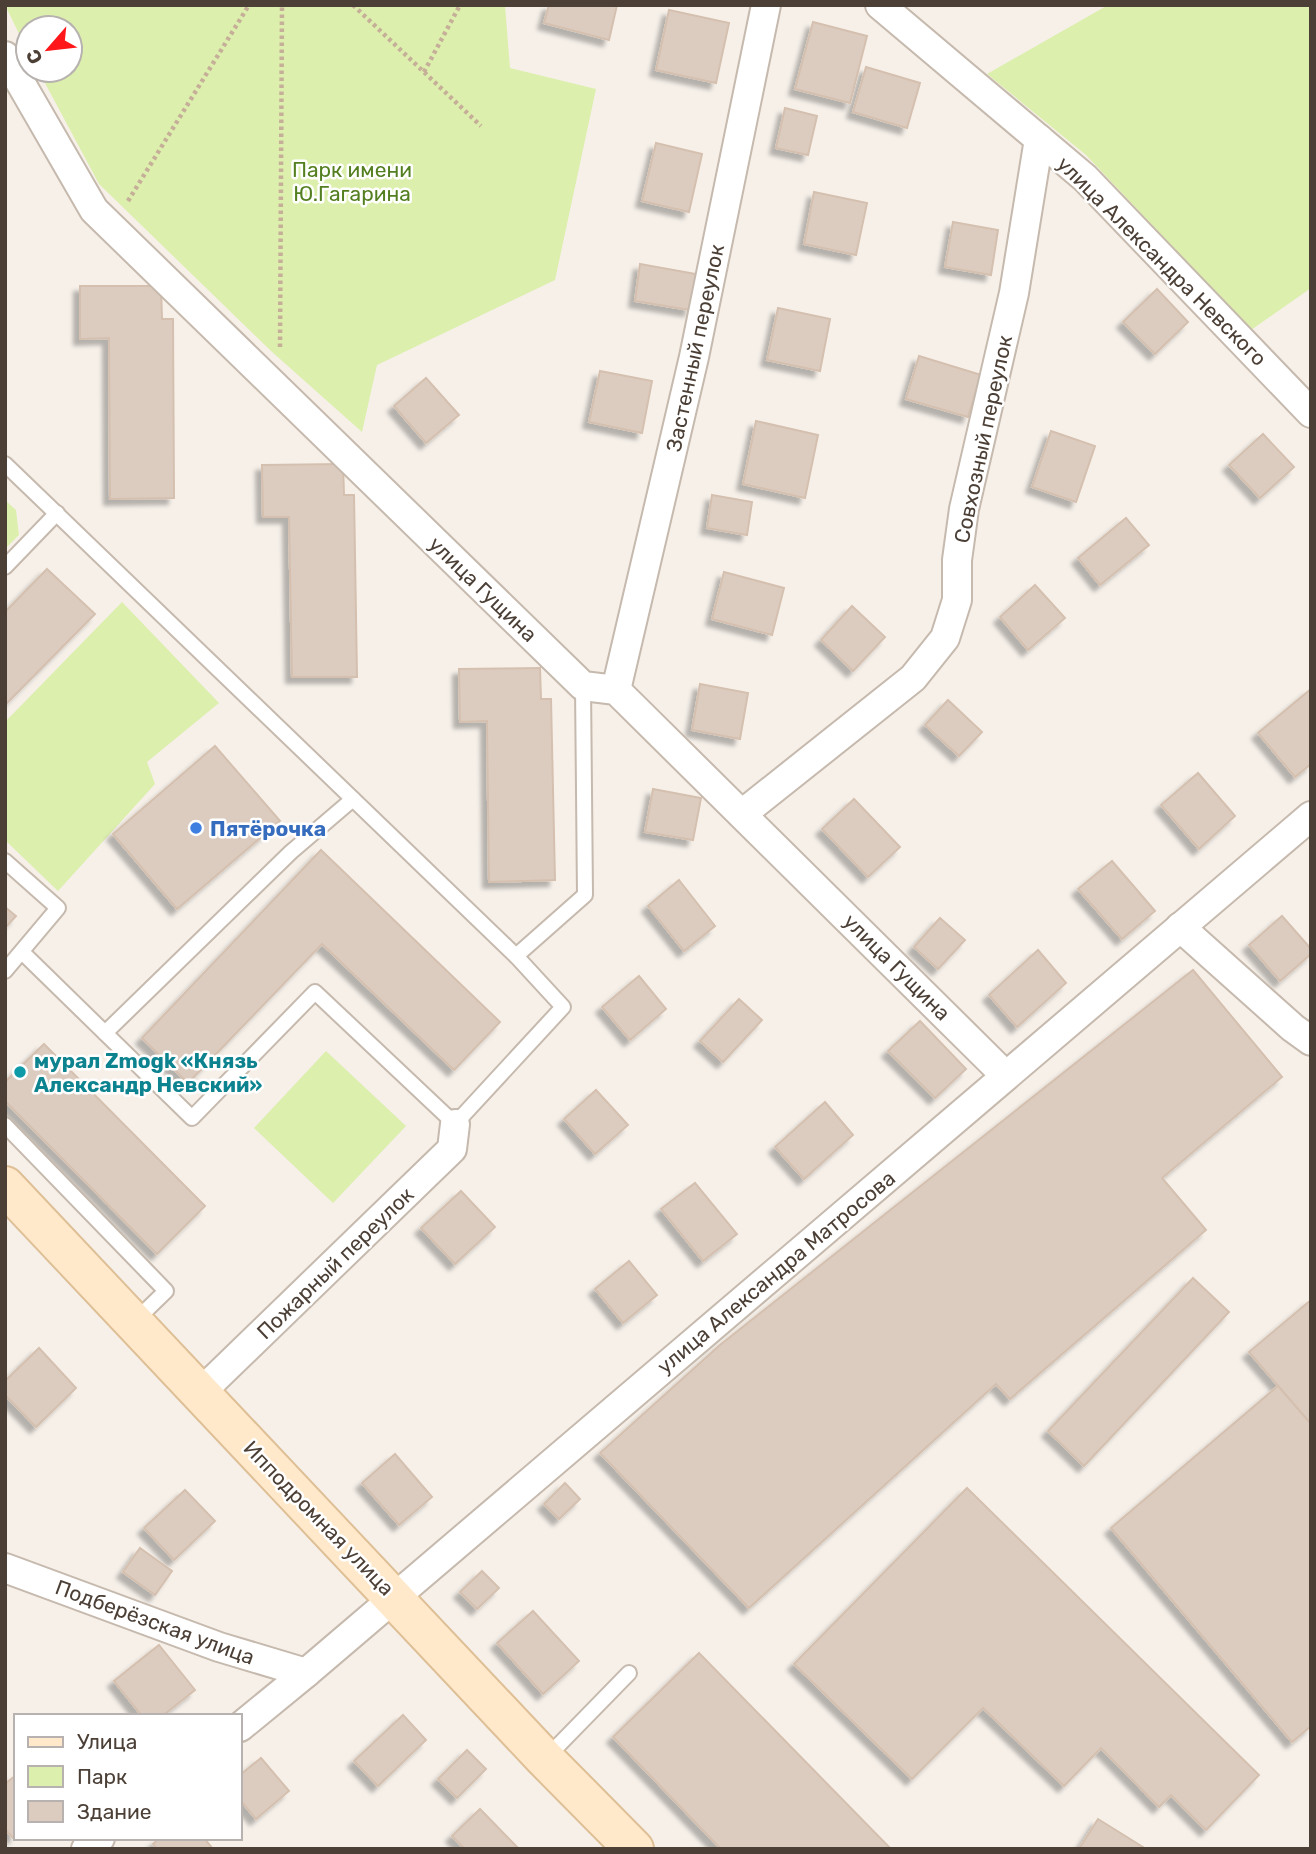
<svg xmlns="http://www.w3.org/2000/svg" width="1316" height="1854" viewBox="0 0 1316 1854" font-family="Rubik,sans-serif">
	<style>
		.green { fill: #dcefad }
		.building { fill: #dcccc0; stroke: #d5c0af; stroke-width: 2; filter: url(#shadow) }
		.lines { fill: none; stroke-linecap: round; stroke-linejoin: round }
		.service-casing { stroke: #c6b9ad; stroke-width: 18 }
		.minor-casing { stroke: #c6b9ad; stroke-width: 32 }
		.secondary-casing { stroke: #debf96; stroke-width: 42 }
		.path { stroke: #c6af99; stroke-width: 4.5; stroke-dasharray: 3.5 3.5; stroke-linecap: butt }
		.service { stroke: #fff; stroke-width: 14 }
		.minor { stroke: #fff; stroke-width: 28 }
		.secondary { stroke: #ffe9ca; stroke-width: 38 }
		.shop-dot { fill: #3f7fe0; stroke: #fff; stroke-width: 2.5 }
		.culture-dot { fill: #0f9aa8; stroke: #fff; stroke-width: 2.5 }
		.labels { text-anchor: middle; dominant-baseline: central; stroke-width: 5; stroke-linejoin: round; paint-order: stroke }
		.park-label { font-size: 21px; fill: #547f20; stroke: #fff }
		.street-label { font-size: 21px; fill: #4b3f36; stroke: #fff }
		.shop-label { font-size: 21px; font-weight: bold; fill: #366cbe; stroke: #fff; text-anchor: start }
		.culture-label { font-size: 21px; font-weight: bold; fill: #0d838f; stroke: #fff; text-anchor: start }
	</style>
	<defs>
		<filter id="shadow"><feDropShadow dx="-6" dy="6" stdDeviation="2" flood-color="#0004"/></filter>
	</defs>
	<rect width="100%" height="100%" fill="#f6f0e9"/>
	<!-- green -->
	<g class="green">
		<path d="M5 5H505L510 68 596 89 555 280 377 365 362 432 271 351 99 184 38 70H70V28H28V52Z"/>
		<path d="M1108 5H1311V288L1251 330 1086 155 987 74Z"/>
		<path d="M5 500 16 510 19 535 5 549Z"/>
		<path d="M122 602 219 703 147 762 155 784 58 891 5 840V722Z"/>
		<path d="M326 1051 406 1126 333 1203 254 1128Z"/>
	</g>
	<!-- building -->
	<g class="building">
		<path d="M549 5H617L609 40 544 23Z"/>
		<path d="M669 10 729 23 716 83 656 70Z"/>
		<path d="M813 22 867 36 850 103 795 89Z"/>
		<path d="M866 67 920 83 907 128 853 112Z"/>
		<path d="M785 108 817 116 808 155 776 148Z"/>
		<path d="M656 143 702 154 689 212 642 201Z"/>
		<path d="M814 192 867 203 856 255 804 244Z"/>
		<path d="M953 222 998 230 991 275 945 267Z"/>
		<path d="M640 264 696 274 690 310 635 301Z"/>
		<path d="M80 286H161L162 319H173L174 498 110 499 109 338 80 339Z"/>
		<path d="M1157 289 1188 322 1155 354 1123 322Z"/>
		<path d="M778 308 830 319 820 371 767 360Z"/>
		<path d="M919 356 981 375 968 417 906 399Z"/>
		<path d="M600 371 652 381 642 433 589 422Z"/>
		<path d="M426 378 459 415 426 443 394 406Z"/>
		<path d="M756 421 818 435 805 498 743 484Z"/>
		<path d="M1051 431 1095 446 1076 502 1032 487Z"/>
		<path d="M1263 434 1294 467 1260 498 1229 465Z"/>
		<path d="M343 464 344 495H354L357 677H292L289 517H263L262 465Z"/>
		<path d="M712 495 752 502 747 535 707 528Z"/>
		<path d="M1126 518 1149 545 1100 585 1078 558Z"/>
		<path d="M47 569 95 614 5 705V612Z"/>
		<path d="M724 572 784 588 772 635 712 619Z"/>
		<path d="M1035 585 1065 618 1028 650 1000 617Z"/>
		<path d="M852 606 885 637 853 671 821 640Z"/>
		<path d="M540 668 541 699H551L555 880 489 882 487 721 460 722 459 669Z"/>
		<path d="M700 684 748 693 740 739 692 730Z"/>
		<path d="M1311 689V764L1295 777 1258 733Z"/>
		<path d="M948 700 982 732 959 756 925 725Z"/>
		<path d="M215 746 280 821 177 909 113 834Z"/>
		<path d="M1198 773 1235 816 1199 849 1161 805Z"/>
		<path d="M653 789 701 798 693 840 645 832Z"/>
		<path d="M854 799 900 847 868 877 822 829Z"/>
		<path d="M321 850 500 1022 454 1070 322 944 188 1083 142 1038Z"/>
		<path d="M1112 861 1155 911 1122 939 1078 889Z"/>
		<path d="M679 880 715 926 684 951 648 906Z"/>
		<path d="M5 907 16 916 5 928Z"/>
		<path d="M1282 916 1311 949V954L1280 981 1249 945Z"/>
		<path d="M940 918 965 940 938 969 914 947Z"/>
		<path d="M1038 950 1066 983 1017 1027 989 995Z"/>
		<path d="M1193 970 1282 1077 1162 1178 1206 1230 1010 1399 996 1384 749 1608 600 1453 720 1345Z"/>
		<path d="M639 976 666 1009 630 1040 602 1007Z"/>
		<path d="M739 999 762 1020 723 1062 700 1041Z"/>
		<path d="M920 1021 966 1069 935 1098 888 1051Z"/>
		<path d="M44 1044 205 1206 157 1254 5 1101V1082Z"/>
		<path d="M596 1090 628 1125 595 1154 564 1119Z"/>
		<path d="M825 1102 853 1135 804 1179 775 1147Z"/>
		<path d="M695 1183 737 1234 703 1261 661 1209Z"/>
		<path d="M461 1191 495 1227 455 1264 421 1228Z"/>
		<path d="M629 1261 657 1295 623 1323 595 1289Z"/>
		<path d="M1193 1278 1229 1312 1084 1466 1048 1431Z"/>
		<path d="M1311 1300V1424L1249 1352Z"/>
		<path d="M39 1348 76 1388 36 1427 5 1395V1381Z"/>
		<path d="M1278 1386 1311 1424V1726L1292 1742 1111 1528Z"/>
		<path d="M395 1454 432 1497 399 1525 362 1483Z"/>
		<path d="M565 1483 580 1499 559 1519 544 1504Z"/>
		<path d="M967 1488 1259 1775 1206 1830 1171 1795 1159 1807 1101 1748 1064 1786 983 1708 912 1779 794 1664Z"/>
		<path d="M185 1490 215 1521 174 1560 144 1528Z"/>
		<path d="M140 1548 172 1571 155 1595 123 1572Z"/>
		<path d="M482 1571 499 1588 477 1609 460 1592Z"/>
		<path d="M533 1611 579 1661 543 1694 497 1643Z"/>
		<path d="M159 1645 195 1690 162 1716H142L114 1681Z"/>
		<path d="M699 1653 891 1849H721L613 1737Z"/>
		<path d="M403 1715 426 1740 378 1786 354 1761Z"/>
		<path d="M467 1750 486 1769 457 1798 438 1779Z"/>
		<path d="M261 1758 289 1791 256 1819 240 1800V1775Z"/>
		<path d="M16 1775V1835L13 1838 5 1829V1784Z"/>
		<path d="M480 1809 519 1849H465L452 1836Z"/>
		<path d="M1098 1819 1146 1849H1079Z"/>
		<path d="M160 1838H204L213 1849H157L153 1844Z"/>
	</g>
	<g class="lines">
		<defs>
			<g id="service">
				<path d="M5 464 516 956 585 895 583 686"/>
				<path d="M5 567 57 513"/>
				<path d="M5 861 58 908 5 971"/>
				<path d="M22 952 192 1118 315 992 455 1124 563 1007 516 956"/>
				<path d="M105 1033 291 852 353 799"/>
				<path d="M5 1125 166 1291 134 1322"/>
				<path d="M547 1757 629 1673"/>
			</g>
			<g id="minor">
				<path d="M880 5 1085 178 1311 413"/>
				<path d="M5 56 94 210 583 686 616 690 1006 1076"/>
				<path d="M616 690 694 357 766 5"/>
				<path d="M742 814 913 678 945 638 957 600V560L964 509 1014 293 1039 139"/>
				<path d="M1180 927 1293 1028 1311 1041"/>
				<path d="M200 1393 452 1149 455 1124"/>
				<path d="M5 1568 219 1647 306 1673"/>
				<path d="M240 1727 306 1673 1311 816"/>
				<path d="M86 1849 100 1838"/>
			</g>
			<path id="secondary" d="M5 1186 545 1759 634 1849"/>
		</defs>
		<!-- service casing -->
		<use href="#service" class="service-casing"/>
		<!-- minor casing -->
		<use href="#minor" class="minor-casing"/>
		<!-- secondary casing -->
		<use href="#secondary" class="secondary-casing"/>
		<!-- path -->
		<g class="path">
			<path d="M353 5 481 126"/>
			<path d="M424 72 460 5"/>
			<path d="M128 201 249 5"/>
			<path d="M280 347 282 5"/>
		</g>
		<!-- service -->
		<use href="#service" class="service"/>
		<!-- minor -->
		<use href="#minor" class="minor"/>
		<!-- secondary -->
		<use href="#secondary" class="secondary"/>
	</g>
	<!-- markers -->
	<circle class="shop-dot" cx="196" cy="828" r="7"/>
	<circle class="culture-dot" cx="20" cy="1072" r="7"/>
	<g class="labels">
		<!-- park labels -->
		<g class="park-label">
			<text x="352" y="169">Парк имени<tspan x="352" dy="24">Ю.Гагарина</tspan></text>
		</g>
		<!-- street labels -->
		<g class="street-label">
			<text transform="translate(1162 261) rotate(45)">улица Александра Невского</text>
			<text transform="translate(695 348) rotate(-78)">Застенный переулок</text>
			<text transform="translate(983 439) rotate(-78)">Совхозный переулок</text>
			<text transform="translate(483 589) rotate(44)">улица Гущина</text>
			<text transform="translate(897 967) rotate(45)">улица Гущина</text>
			<text transform="translate(335 1263) rotate(-44)">Пожарный переулок</text>
			<text transform="translate(776 1272) rotate(-40)">улица Александра Матросова</text>
			<text transform="translate(319 1518) rotate(46)">Ипподромная улица</text>
			<text transform="translate(155 1622) rotate(20)">Подберёзская улица</text>
		</g>
		<!-- shop labels -->
		<g class="shop-label">
			<text x="210" y="828">Пятёрочка</text>
		</g>
		<!-- culture labels -->
		<g class="culture-label">
			<text x="34" y="1060">мурал Zmogk «Князь<tspan x="34" dy="24">Александр Невский»</tspan></text>
		</g>
	</g>
	<!-- border -->
	<rect width="1316" height="1854" fill="none" stroke="#4b3f36" stroke-width="14"/>
	<!-- legend -->
	<rect x="14" y="1714" width="228" height="126" fill="#ffffff" stroke="#b7b2af" stroke-width="2"/>
	<rect x="28" y="1737" width="35" height="10" fill="#ffe9ca" stroke="#b7b2af" stroke-width="2"/>
	<text x="77" y="1749" font-size="21" fill="#4b3f36">Улица</text>
	<rect x="28" y="1766" width="35" height="21" fill="#dcefad" stroke="#b7b2af" stroke-width="2"/>
	<text x="77" y="1784" font-size="21" fill="#4b3f36">Парк</text>
	<rect x="28" y="1801" width="35" height="21" fill="#dcccc0" stroke="#b7b2af" stroke-width="2"/>
	<text x="77" y="1819" font-size="21" fill="#4b3f36">Здание</text>
	<!-- north arrow -->
	<g transform="translate(49 49) rotate(242)"><circle r="33" fill="#ffffff" stroke="#b7b2af" stroke-width="2"/>
	<path d="M0-5L12 26L0 18L-12 26Z" fill="#ff171a"/>
	<text y="-10" font-size="19" font-weight="bold" text-anchor="middle" fill="#4b3f36">С</text>
	</g>
</svg>
